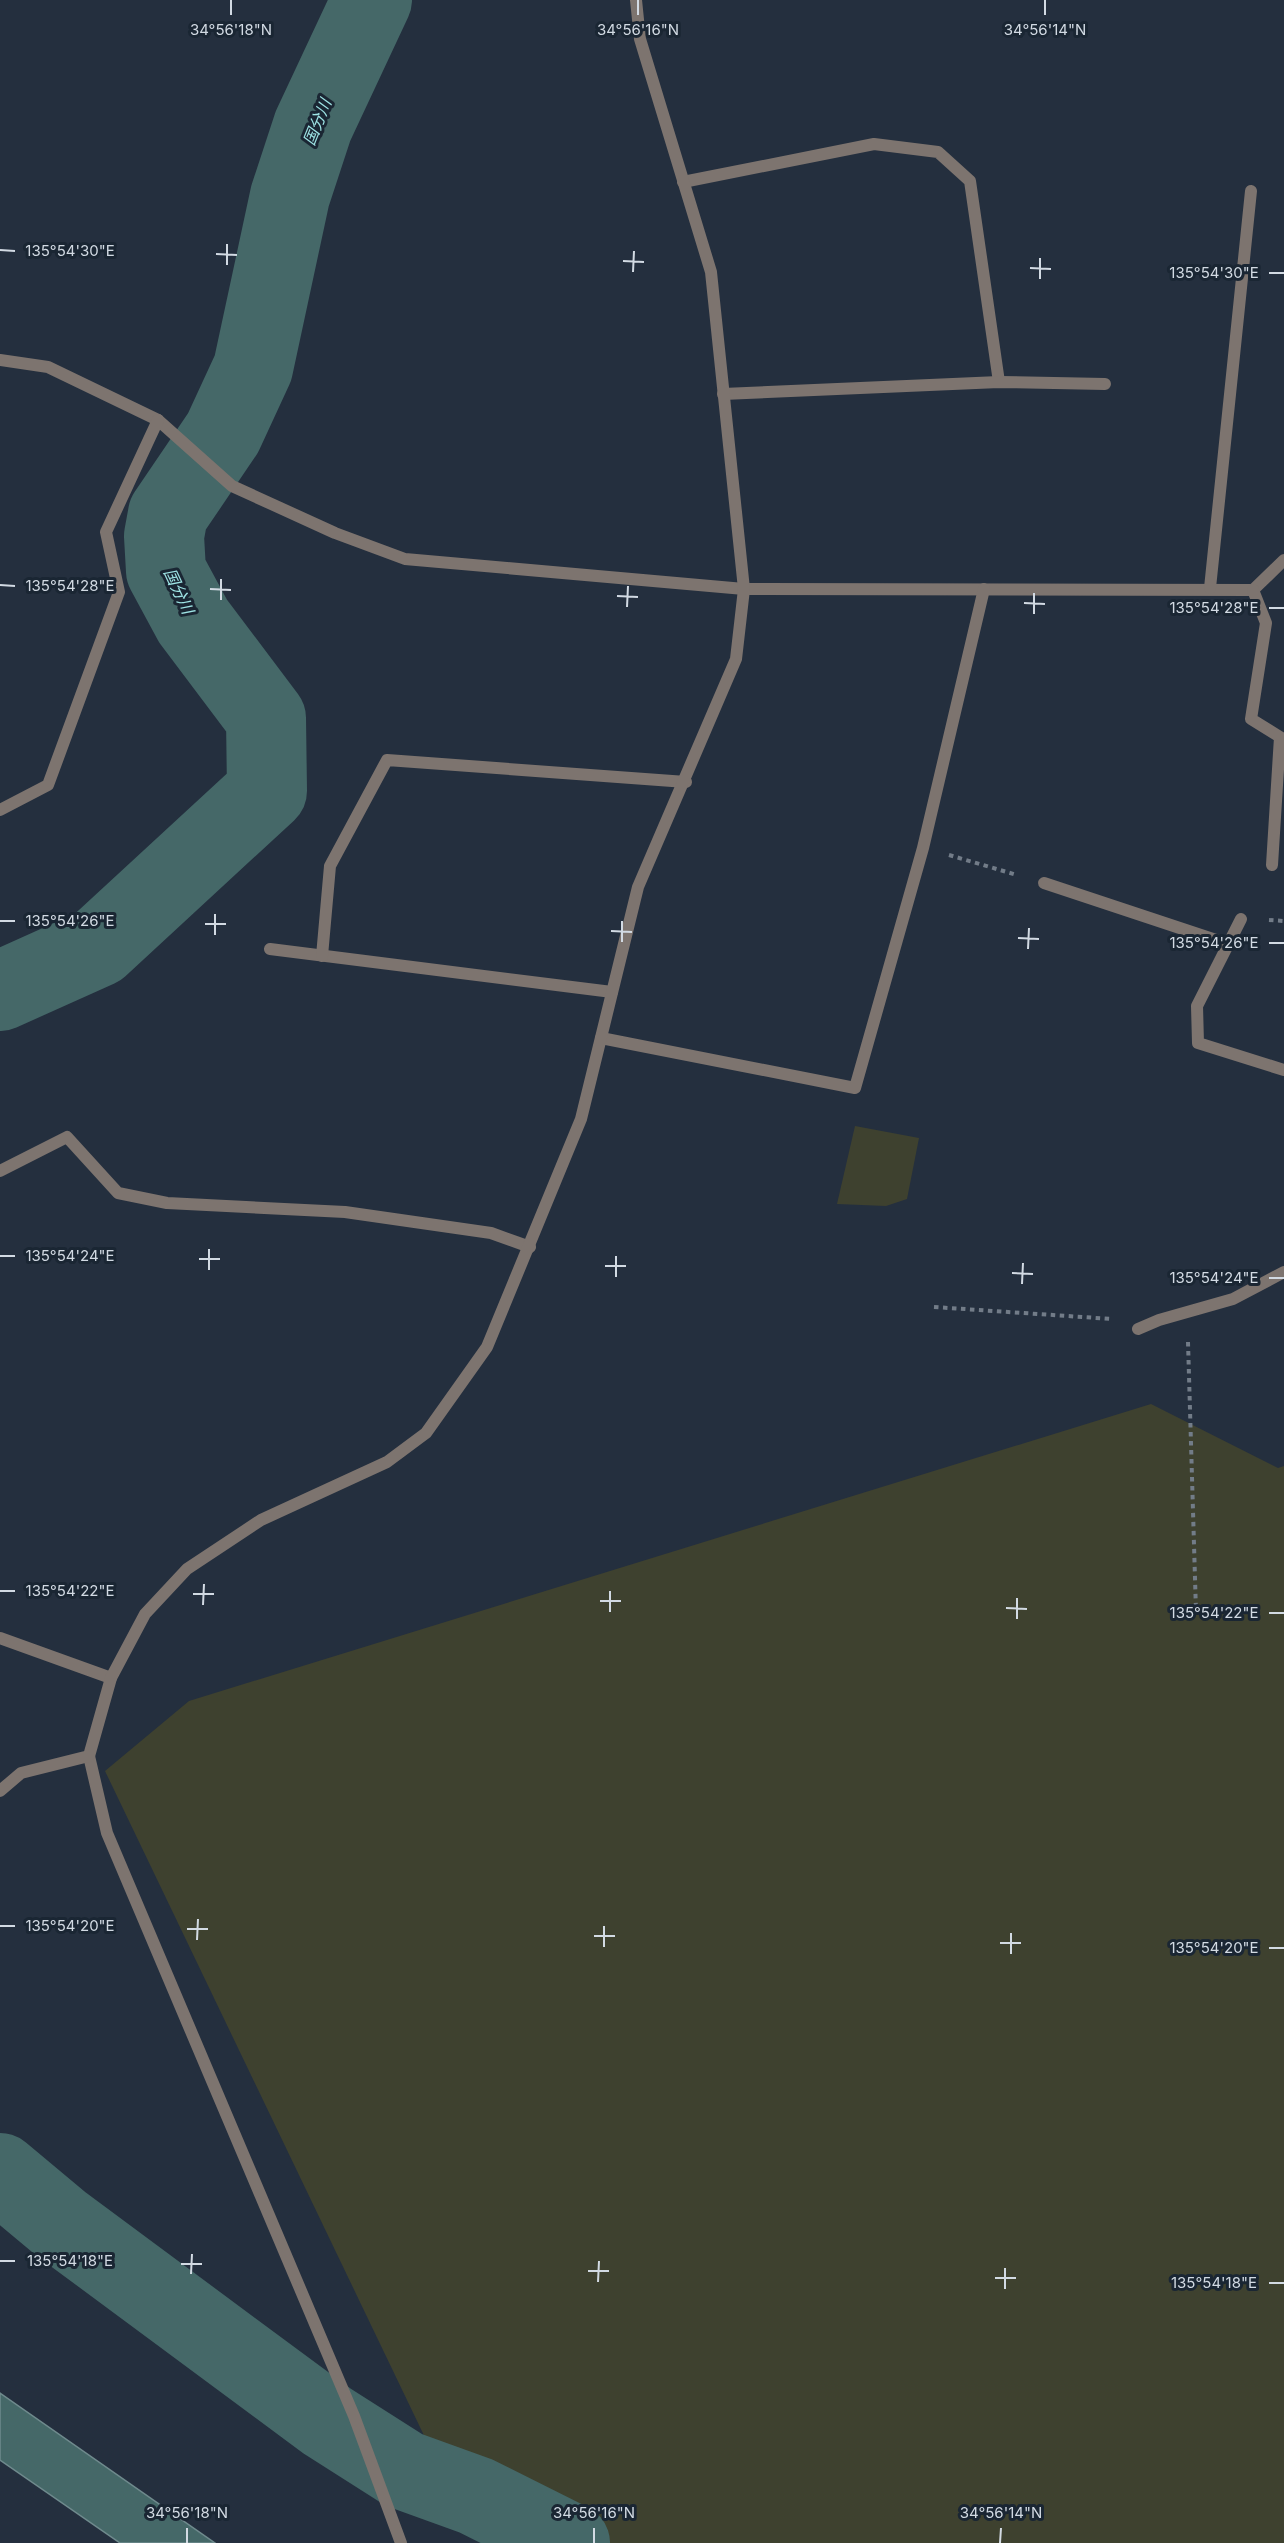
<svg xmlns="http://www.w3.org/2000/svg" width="1284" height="2543" viewBox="0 0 1284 2543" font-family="Inter,'Noto Sans JP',sans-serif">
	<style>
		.green { fill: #3e412f }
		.water { fill: #456868; stroke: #6f8a8d; stroke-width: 1.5 }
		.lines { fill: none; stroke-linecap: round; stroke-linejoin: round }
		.river { stroke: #456868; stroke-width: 80 }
		.path { stroke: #727c88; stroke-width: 4; stroke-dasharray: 4.5 4.5; stroke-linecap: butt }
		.minor { stroke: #7d746f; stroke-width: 12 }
		.ticks { fill: none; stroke: #d2dae3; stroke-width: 2 }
		.labels { text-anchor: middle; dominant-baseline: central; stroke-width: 6; stroke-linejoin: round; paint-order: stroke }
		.water-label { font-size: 16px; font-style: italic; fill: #9ee4e5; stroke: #1a2633 }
		.ticks-label { font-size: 15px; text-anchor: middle; fill: #d2dae3; stroke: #1a2633; stroke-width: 6; stroke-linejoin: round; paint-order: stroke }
	</style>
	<rect width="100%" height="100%" fill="#242f3e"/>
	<!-- green -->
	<g class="green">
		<path d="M855 1126 919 1138 907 1199 886 1206 837 1204Z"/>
		<path d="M1151 1404 1278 1468 1284 1466V2543H582L443 2475 105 1771 189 1701Z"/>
	</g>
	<!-- water -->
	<path class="water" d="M0 2393 215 2543H120L0 2460Z"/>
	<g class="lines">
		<!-- river -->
		<g class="river">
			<path d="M0 991 98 947 267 791 266 718 193 621 166 571 164 536 168 514 223 433 253 368 290 196 313 126 372 0"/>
			<path d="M0 2173 61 2224 327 2421 404 2470 476 2496 570 2543"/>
		</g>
		<!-- path -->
		<g class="path">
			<path d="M949 855 1017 875"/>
			<path d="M1269 920 1284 921"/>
			<path d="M934 1307 1112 1319"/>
			<path d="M1188 1342 1196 1612"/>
		</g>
		<!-- minor -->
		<g class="minor">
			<path d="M683 182 874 144 938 152 970 181 999 382"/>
			<path d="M0 360 48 367 158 420 232 486 335 533 405 559 744 589 1253 590 1284 560"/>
			<path d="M723 394 999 382 1105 384"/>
			<path d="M1210 588 1251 191"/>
			<path d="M1253 590 1266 623 1251 719 1280 737 1272 865"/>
			<path d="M0 810 48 785 119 592 106 532 158 420"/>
			<path d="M1044 883 1228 944"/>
			<path d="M1241 919 1197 1006 1198 1043 1284 1070"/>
			<path d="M270 949 612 992"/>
			<path d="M322 956 330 866 387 760 686 782"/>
			<path d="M601 1038 855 1088 923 848 984 589"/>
			<path d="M0 1171 67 1137 118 1193 167 1203 345 1212 491 1233 530 1247"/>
			<path d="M1138 1329 1159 1320 1233 1299 1284 1272"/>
			<path d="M0 1638 111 1678"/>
			<path d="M89 1756 107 1833 354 2416 401 2543"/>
			<path d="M0 1791 21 1773 89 1756 111 1678 145 1614 187 1569 261 1520 387 1462 426 1433 487 1347 581 1119 638 887 736 659 744 589 711 272 640 39 636 0"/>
		</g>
	</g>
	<!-- ticks -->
	<path class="ticks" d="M231 15V0M638 15V0M1045 15V0M0 250 15 251M216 254 237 255M623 261 644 262M227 265V244M1030 268 1051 269M633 272 634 251M1269 273H1284M1040 279V258M0 585 15 586M210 589 231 590M617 596 638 597M221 600V579M1024 603 1045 604M627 607 628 586M1269 608H1284M1034 614V593M0 921H15M205 924H226M611 931 632 932M215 935V914M1018 938 1039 939M622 942V921M1269 943H1284M1028 949 1029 928M0 1256H15M199 1259H220M605 1266H626M209 1270V1249M1012 1273 1033 1274M616 1277V1256M1269 1278H1284M1022 1284 1023 1263M0 1591H15M193 1594H214M600 1601H621M203 1605 204 1584M1006 1608 1027 1609M610 1612V1591M1269 1613H1284M1017 1619V1598M0 1926H15M187 1929H208M594 1936H615M197 1940 198 1919M1000 1943H1021M604 1947V1926M1269 1948H1284M1011 1954V1933M0 2261H15M181 2264H202M588 2271H609M191 2274 192 2254M995 2278H1016M598 2282 599 2261M1269 2283H1284M1005 2289V2268M187 2543V2528M594 2543V2528M1000 2543 1001 2528"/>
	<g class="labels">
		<!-- water labels -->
		<g class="water-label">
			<text transform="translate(317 122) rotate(-68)">国分川</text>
			<text transform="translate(179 591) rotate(65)">国分川</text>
		</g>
	</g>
	<g class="ticks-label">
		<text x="231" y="35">34°56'18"N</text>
		<text x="638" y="35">34°56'16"N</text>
		<text x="1045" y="35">34°56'14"N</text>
		<text x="70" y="256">135°54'30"E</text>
		<text x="1214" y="278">135°54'30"E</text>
		<text x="70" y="591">135°54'28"E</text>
		<text x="1214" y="613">135°54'28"E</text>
		<text x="70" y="926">135°54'26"E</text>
		<text x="1214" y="948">135°54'26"E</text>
		<text x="70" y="1261">135°54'24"E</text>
		<text x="1214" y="1283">135°54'24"E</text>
		<text x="70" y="1596">135°54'22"E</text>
		<text x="1214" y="1618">135°54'22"E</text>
		<text x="70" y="1931">135°54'20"E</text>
		<text x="1214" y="1953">135°54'20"E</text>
		<text x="70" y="2266">135°54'18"E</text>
		<text x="1214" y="2288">135°54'18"E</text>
		<text x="187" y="2518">34°56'18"N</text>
		<text x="594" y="2518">34°56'16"N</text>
		<text x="1001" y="2518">34°56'14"N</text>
	</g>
</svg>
